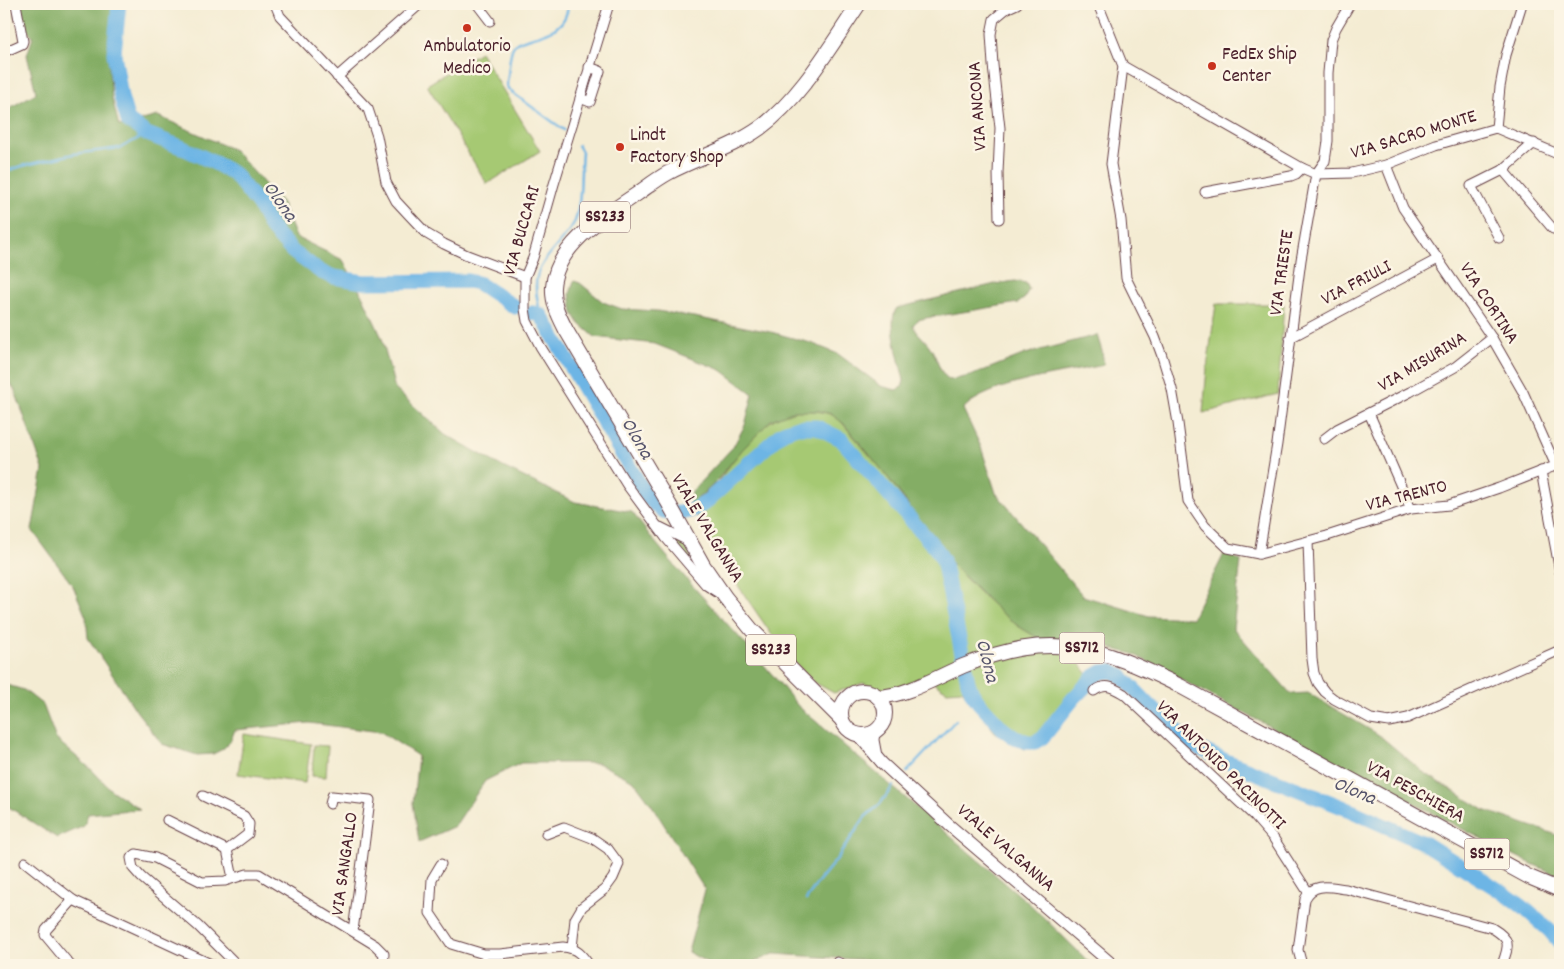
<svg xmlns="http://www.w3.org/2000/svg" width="1564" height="969" viewBox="0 0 1564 969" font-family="Dekko,sans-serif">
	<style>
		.green { fill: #a6c973; stroke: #78744f }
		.forest { fill: #84ad65; stroke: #676648 }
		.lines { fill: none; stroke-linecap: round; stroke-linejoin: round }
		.stream { stroke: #6db5e5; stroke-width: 2.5 }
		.river { stroke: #6db5e5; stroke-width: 15 }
		.minor-casing { stroke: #643e44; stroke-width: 11 }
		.secondary-casing { stroke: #643e44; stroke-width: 13 }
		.primary-casing { stroke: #643e44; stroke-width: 16 }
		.minor { stroke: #fff; stroke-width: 9 }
		.secondary { stroke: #fff; stroke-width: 11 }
		.primary { stroke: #fff; stroke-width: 14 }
		.poi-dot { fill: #c8321e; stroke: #fcf5e5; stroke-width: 2 }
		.labels { text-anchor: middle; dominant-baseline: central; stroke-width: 5; stroke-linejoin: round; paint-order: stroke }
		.shield { fill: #fcf5e5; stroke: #7f5f63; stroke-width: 1 }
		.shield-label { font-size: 18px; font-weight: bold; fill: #4a1f2b }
		.poi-label { font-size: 19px; fill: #4a1f2b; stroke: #fcf5e5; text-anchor: start }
		.street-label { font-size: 19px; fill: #4a1f2b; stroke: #fcf5e5 }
		.water-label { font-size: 20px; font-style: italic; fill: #56546c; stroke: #fcf5e5 }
	</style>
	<rect width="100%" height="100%" fill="#fcf5e5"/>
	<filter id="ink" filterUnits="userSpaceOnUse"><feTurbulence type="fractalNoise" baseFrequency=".02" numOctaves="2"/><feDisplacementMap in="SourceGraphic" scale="10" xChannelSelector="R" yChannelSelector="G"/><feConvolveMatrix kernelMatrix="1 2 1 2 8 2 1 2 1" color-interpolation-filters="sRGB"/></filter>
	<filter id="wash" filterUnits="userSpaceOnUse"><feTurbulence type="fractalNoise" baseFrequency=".0096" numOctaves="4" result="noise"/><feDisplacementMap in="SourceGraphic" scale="20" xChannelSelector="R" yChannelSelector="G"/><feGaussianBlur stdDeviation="1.12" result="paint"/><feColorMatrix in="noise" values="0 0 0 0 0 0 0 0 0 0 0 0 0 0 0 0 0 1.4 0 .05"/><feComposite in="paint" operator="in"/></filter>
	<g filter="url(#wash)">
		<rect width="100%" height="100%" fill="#f4ecd3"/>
		<!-- green -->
		<g class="green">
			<path d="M480 52 540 151 487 184 427 85Z"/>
			<path d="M1216 304H1284L1278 394 1203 413 1207 368Z"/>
			<path d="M802 410C815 411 827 411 838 418L884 472 946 558 975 588 998 610 1018 626 1079 663 1097 686 1080 700 1052 733 1025 749 995 732 962 690 947 691 924 676 887 692 863 683 834 693 814 682 783 651 739 587 700 522 691 504C700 497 710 490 718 481 740 453 763 413 802 410Z"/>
			<path d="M669 535 681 540 697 567H696Z"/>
			<path d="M244 734 311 744 305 783 238 774Z"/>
			<path d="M314 745 328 746 326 777 312 776Z"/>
		</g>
		<!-- forest -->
		<g class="forest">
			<path d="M21 4H114L108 58 112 98 119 126 158 116 234 150 282 203 296 237 343 260 363 297 382 338 395 389 445 434 503 467 575 502 632 512C682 581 746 639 798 706L1032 906 1092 965H907L867 960 774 954 746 965H712L688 952 705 890 651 804 634 781 598 763H521L485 781 455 826 419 842 413 803 418 756 381 732 309 723 235 730 230 742 223 749 213 754 197 755 162 744 137 712 88 638 86 617 73 586 32 530 43 469 15 391 4 372V111L36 93 27 55 33 37 15 16Z"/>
			<path d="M574 281 580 283 603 302 622 309 657 311 694 317 771 332 811 343 838 354 881 386 896 390 902 387 904 381C901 365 886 320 897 308L995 284 1015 281 1026 283 1029 289 1025 298 1018 303 926 318 918 320 913 325C916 333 925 339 930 347 938 358 938 373 950 380L970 376 1025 354 1097 335 1102 351 1104 365C1068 373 988 382 963 409L981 447 996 493 1083 596 1149 616 1192 618 1225 552 1241 561 1233 628 1291 694 1308 693 1379 735 1423 772 1484 810 1560 836V876L1532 864 1468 832 1133 654 1082 641 1041 640 1018 626 998 610 946 558 930 538 905 500 884 472 843 423 831 414 819 411H794L771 420 742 450 712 486 691 504 688 499 692 491 733 447 745 425 753 394 721 370 655 344 595 337 579 323 573 313 570 294Z"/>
			<path d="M4 681 7 685 24 690 43 705 56 739 93 771 111 790 140 809 88 814 84 826 57 838 4 804Z"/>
		</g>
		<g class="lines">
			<!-- stream -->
			<g class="stream">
				<path d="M564 130 510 91 507 87V82C509 73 509 54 513 47 521 33 567 41 568 4"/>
				<path d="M4 172 22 166 73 154 120 148 147 134"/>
				<path d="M541 315C531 278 535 271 559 243 565 236 571 229 575 221 582 200 580 174 582 152L578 145"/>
				<path d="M907 772 956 720"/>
				<path d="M806 900 817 883 836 860 865 817 880 804 893 786"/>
			</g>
			<!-- river -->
			<g class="river">
				<path d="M119 4 114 53 121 97 128 121 147 134 181 147 217 164 234 174 259 205 271 228 293 252 321 272 334 277 363 282 468 281 478 283 515 307"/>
				<path d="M533 313 541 315 647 497C653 502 659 510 666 512 679 516 695 510 705 503L783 432 797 427H817L841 439 937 550 943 560 968 682 972 693 979 703 1003 729 1015 738 1028 742H1035L1043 737 1073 699 1095 676 1102 672 1112 671 1121 676 1161 717 1197 748 1231 763 1345 808 1426 844 1502 892 1523 907 1550 931 1560 943"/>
			</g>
		</g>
	</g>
	<g filter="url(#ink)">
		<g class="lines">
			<defs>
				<g id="minor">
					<path d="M275 4 280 16 368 109 377 136 386 182 396 201 409 215 427 234 444 244 467 255 525 277"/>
					<path d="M477 4 490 21"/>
					<path d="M609 4 554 184 533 258 525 277V309L527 321 540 346 627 485 666 538 706 585 720 594"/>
					<path d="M1098 4 1123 66 1111 164 1121 220 1126 278 1155 337 1162 356 1172 389 1178 423 1188 501 1205 526 1228 548 1259 554 1327 536 1411 509 1449 505 1499 488 1560 464"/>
					<path d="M4 52 22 44 23 41 16 4"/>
					<path d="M1123 66 1302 168 1316 174 1352 173 1386 165 1436 145 1496 128 1560 155"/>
					<path d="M337 77 420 4"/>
					<path d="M580 98 590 102 600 71 589 67"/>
					<path d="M1496 128 1500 87 1506 55 1522 4"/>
					<path d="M1386 165 1403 208 1492 338 1523 392 1556 466"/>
					<path d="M1503 170 1553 229"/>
					<path d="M1205 192 1291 176 1296 174 1302 168"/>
					<path d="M999 219 998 173 1000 128 993 65 991 34 994 19 1006 9 1017 4"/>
					<path d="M1499 238 1471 186 1503 170 1534 143"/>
					<path d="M1290 338 1438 259"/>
					<path d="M1369 413 1411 509"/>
					<path d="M1324 439 1337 429 1410 392 1455 367 1492 338"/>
					<path d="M1541 471 1560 572"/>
					<path d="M660 527 688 541"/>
					<path d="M1308 541 1312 659 1314 673 1318 683 1325 692 1334 699 1371 719 1389 722 1408 718 1560 650"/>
					<path d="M1259 554 1277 444 1301 260 1316 174 1325 161 1328 141V73L1331 40 1336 28 1350 4"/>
					<path d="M1094 691C1106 683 1112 687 1124 694L1254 816 1274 839 1308 892"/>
					<path d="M203 796 244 816 249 824 248 834 227 850"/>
					<path d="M330 804 332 796 370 800 353 931"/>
					<path d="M167 820 227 850 233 878"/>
					<path d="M546 834 564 827 592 838 608 849 619 864 613 878 605 889 582 907 575 919 572 948"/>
					<path d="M25 862 73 900 213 965"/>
					<path d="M441 864 432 879 430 913 451 944 484 954H500L563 947C577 948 582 955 589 965"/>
					<path d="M70 965 45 935 46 930 73 900"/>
					<path d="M237 965 198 926 141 877 133 868 131 858 136 854 155 858 202 882 225 881 247 874H259L375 945 384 954 383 965"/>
					<path d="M836 965 837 962 844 965"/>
					<path d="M1302 965 1298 950 1305 899C1313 882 1330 887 1346 889L1492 928C1512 940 1509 945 1502 965"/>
				</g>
				<g id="secondary">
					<path d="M874 732 873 740 876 756"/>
					<path d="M857 734 882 763 949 825 1113 965"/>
				</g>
				<g id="primary">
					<circle cx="863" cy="713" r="22"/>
					<path d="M878 697C908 695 935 678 963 666 1050 630 1100 646 1180 686L1529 877 1560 890"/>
					<path d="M842 720 752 630 725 597 703 565 669 504 566 330C559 316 552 303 553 287 556 245 606 215 637 194 647 187 657 179 668 173 698 157 732 148 760 128 801 98 831 45 859 4"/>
				</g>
			</defs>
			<!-- minor casing -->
			<use href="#minor" class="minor-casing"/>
			<!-- secondary casing -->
			<use href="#secondary" class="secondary-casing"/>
			<!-- primary casing -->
			<use href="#primary" class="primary-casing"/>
			<!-- minor -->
			<use href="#minor" class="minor"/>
			<!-- secondary -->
			<use href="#secondary" class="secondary"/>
			<!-- primary -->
			<use href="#primary" class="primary"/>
		</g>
	</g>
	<!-- markers -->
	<g class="poi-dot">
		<circle cx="467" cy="28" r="5"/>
		<circle cx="1212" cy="66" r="5"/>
		<circle cx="620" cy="147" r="5"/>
	</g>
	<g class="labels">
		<!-- shield labels -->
		<g class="shield">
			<rect x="580" y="201.5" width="50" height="31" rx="4"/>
			<rect x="1059.5" y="632.5" width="45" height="31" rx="4"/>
			<rect x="746" y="634.5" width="50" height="31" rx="4"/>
			<rect x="1464.5" y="838.5" width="45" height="31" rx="4"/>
		</g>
		<g class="shield-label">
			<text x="605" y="217">SS233</text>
			<text x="1082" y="648">SS712</text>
			<text x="771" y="650">SS233</text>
			<text x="1487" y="854">SS712</text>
		</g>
		<!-- poi labels -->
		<g class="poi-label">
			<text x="467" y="47" text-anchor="middle">Ambulatorio<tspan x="467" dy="22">Medico</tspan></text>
			<text x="1222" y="55">FedEx Ship<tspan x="1222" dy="22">Center</tspan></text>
			<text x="630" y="136">Lindt<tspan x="630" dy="22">Factory Shop</tspan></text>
		</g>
		<!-- street labels -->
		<g class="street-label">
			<text transform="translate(979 106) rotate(-94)">VIA ANCONA</text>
			<text transform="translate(1414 136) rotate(-17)">VIA SACRO MONTE</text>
			<text transform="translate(523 231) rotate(-74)">VIA BUCCARI</text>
			<text transform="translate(1283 273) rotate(-82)">VIA TRIESTE</text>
			<text transform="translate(1357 284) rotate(-28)">VIA FRIULI</text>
			<text transform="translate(1488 304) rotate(57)">VIA CORTINA</text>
			<text transform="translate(1423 363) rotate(-31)">VIA MISURINA</text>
			<text transform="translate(1407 497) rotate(-14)">VIA TRENTO</text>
			<text transform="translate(706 529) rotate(59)">VIALE VALGANNA</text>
			<text transform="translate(1220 766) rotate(45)">VIA ANTONIO PACINOTTI</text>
			<text transform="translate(1415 793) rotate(29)">VIA PESCHIERA</text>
			<text transform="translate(1005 849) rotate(41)">VIALE VALGANNA</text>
			<text transform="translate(346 864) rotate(-82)">VIA SANGALLO</text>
		</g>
		<!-- water labels -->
		<g class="water-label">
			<text transform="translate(279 202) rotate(55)">Olona</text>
			<text transform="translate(636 439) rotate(60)">Olona</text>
			<text transform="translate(986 661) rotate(76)">Olona</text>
			<text transform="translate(1354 792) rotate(23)">Olona</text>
		</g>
	</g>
	<!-- margin -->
	<rect width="1564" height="969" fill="none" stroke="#fcf5e5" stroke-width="20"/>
</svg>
